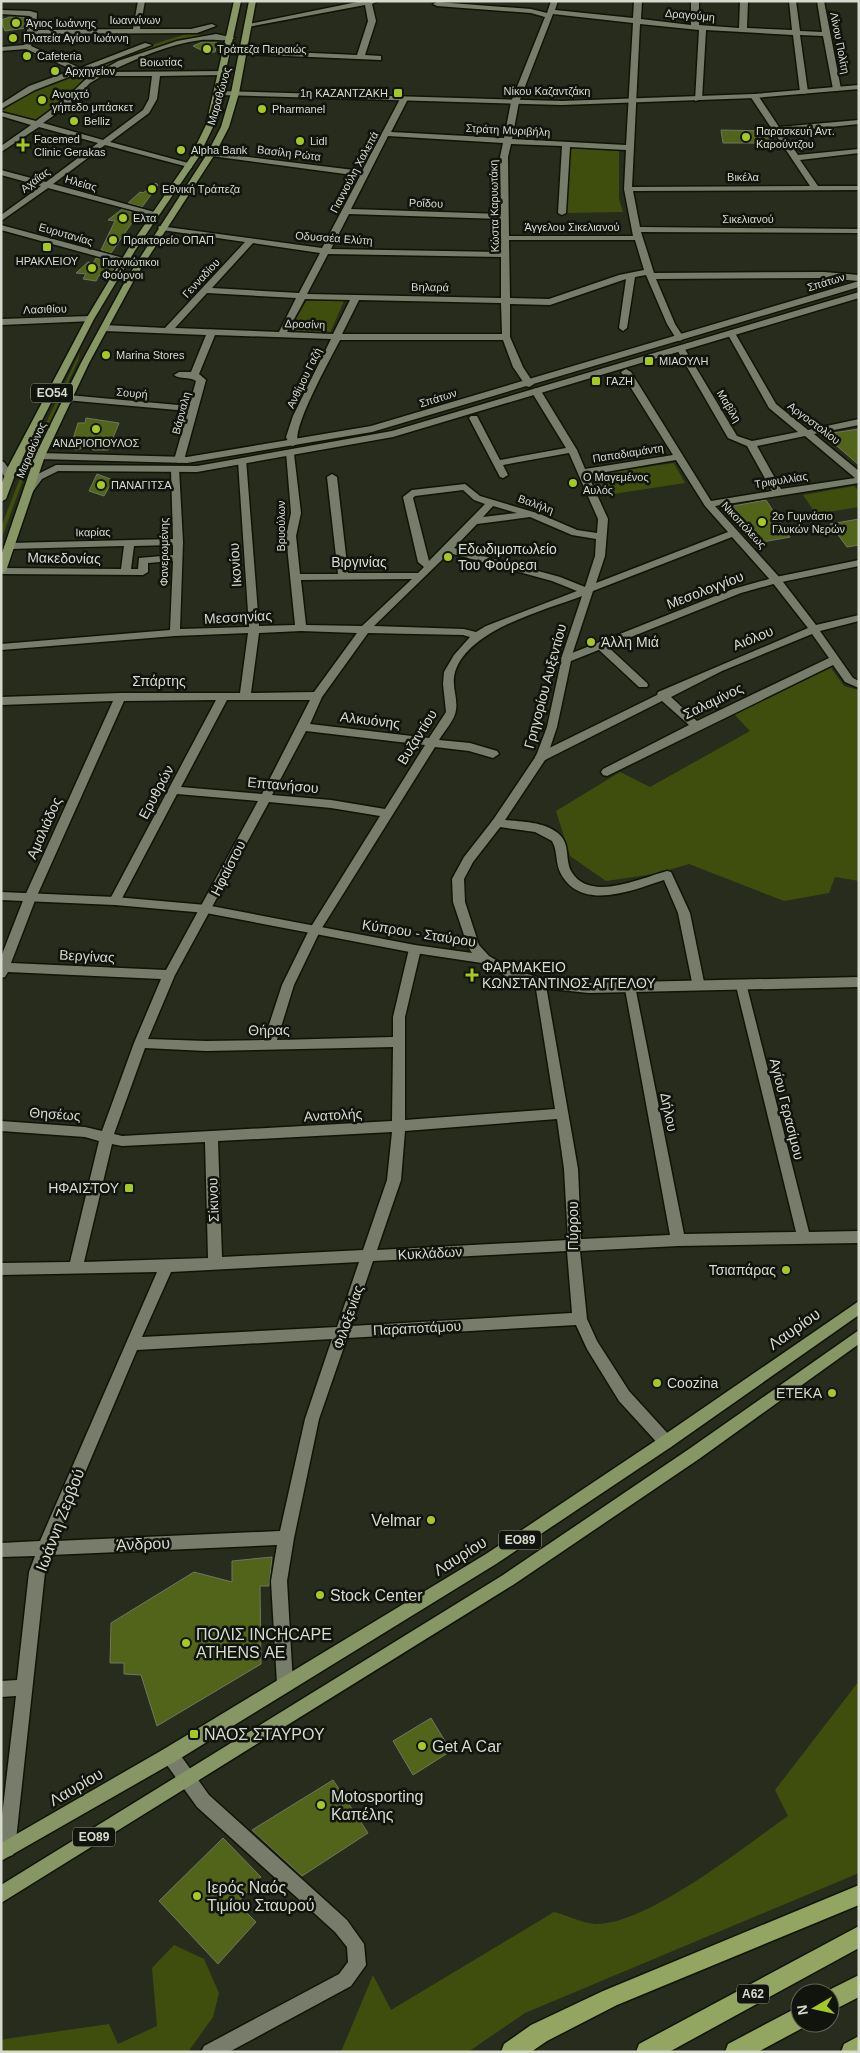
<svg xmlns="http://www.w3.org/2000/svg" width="860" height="2053" viewBox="0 0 860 2053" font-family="Arial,sans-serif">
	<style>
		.green { fill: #3f4e0c }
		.building { fill: #526419; stroke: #6f7663 }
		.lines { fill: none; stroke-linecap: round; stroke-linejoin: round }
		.street-casing { stroke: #101405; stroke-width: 3 }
		.secondary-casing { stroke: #101405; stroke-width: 3 }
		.primary-casing { stroke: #101405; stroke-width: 3 }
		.highway-casing { stroke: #101405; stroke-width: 3 }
		.street { fill: #777d6a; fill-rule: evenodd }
		.secondary { fill: #777d6a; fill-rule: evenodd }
		.primary { fill: #879665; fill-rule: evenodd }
		.highway { fill: #92a661; fill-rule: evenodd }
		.poi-dot { fill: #a4c825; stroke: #11140c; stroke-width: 2 }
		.labels { text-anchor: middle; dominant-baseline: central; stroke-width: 5; stroke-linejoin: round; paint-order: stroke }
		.far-street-label { font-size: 11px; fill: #d6dacf; stroke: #11140c }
		.far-poi-label { font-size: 11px; fill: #d6dacf; stroke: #11140c; text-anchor: start }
		.shield { fill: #11140c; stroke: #9b9f94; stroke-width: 1 }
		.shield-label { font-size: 12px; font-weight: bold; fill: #d6dacf }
		.poi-label { font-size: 14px; fill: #d6dacf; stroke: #11140c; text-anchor: start }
		.street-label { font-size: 14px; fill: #d6dacf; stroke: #11140c }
		.near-street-label { font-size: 16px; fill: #d6dacf; stroke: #11140c }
		.near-poi-label { font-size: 16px; fill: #d6dacf; stroke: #11140c; text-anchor: start }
	</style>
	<rect width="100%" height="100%" fill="#272c1c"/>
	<!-- green -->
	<g class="green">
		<path d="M193 32 202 36 99 72 34 121 2 111C58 72 128 52 193 32Z"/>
		<path d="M569 147 619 151V199L623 212 567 213Z"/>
		<path d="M307 300 344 301 330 333 289 331Z"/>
		<path d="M80 352 78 361 36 453 30 456Z"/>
		<path d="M674 463 685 483 600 496 590 475Z"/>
		<path d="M26 468 27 469 1 540V527L22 473Z"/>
		<path d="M854 486 859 491V507L816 514 803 495Z"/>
		<path d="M831 668 844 686 859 690V881L835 877 829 893 784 901 689 864 655 874 606 881 570 856 556 811 620 772 650 787 750 731 732 712Z"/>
		<path d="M859 1681V1873L525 2013 468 2052H341L373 1975 391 2010 554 1912C566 1915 582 1923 595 1924 646 1926 745 1846 788 1816L775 1790Z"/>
		<path d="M174 1945 204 1959 219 1993 213 2017 188 2052H1V2040L12 2038 109 2024 118 2044 157 2026 152 1968Z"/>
	</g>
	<!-- building -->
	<g class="building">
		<path d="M10 17H24L26 28 5 31 1 20Z"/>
		<path d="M202 42H217L215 52H205L193 46Z"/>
		<path d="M721 130 769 131 772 143H723Z"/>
		<path d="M156 183 158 185 142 207 128 203 140 192 143 193Z"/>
		<path d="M122 209 138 214 111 253 101 250 115 221 108 220Z"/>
		<path d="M96 258 104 260 99 265 114 269 109 277 99 275 96 281 83 279 86 274 76 273 88 262 93 263Z"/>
		<path d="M86 418 119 423 108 450H93L89 446 75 450 66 442 73 439 78 423H85Z"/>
		<path d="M859 429V465L823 434H826Z"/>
		<path d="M97 474 113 480 104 496 89 491Z"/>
		<path d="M766 500 790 537 757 543 733 506Z"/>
		<path d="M859 519V545L847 547 830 524Z"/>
		<path d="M272 1557 269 1586H260L261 1664 157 1726 141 1675 124 1674V1663H110L111 1623 194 1572 232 1582V1561Z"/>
		<path d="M431 1718 451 1751 413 1775 393 1741Z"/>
		<path d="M333 1780 368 1833 302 1876 252 1830Z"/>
		<path d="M223 1838 261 1877 237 1903 256 1922 218 1964 159 1901Z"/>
	</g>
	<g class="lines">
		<defs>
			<g id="street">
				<path d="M138 1H145L140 29H191L212 24 216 26 197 33 35 34 31 46 80 68 145 43 152 45 35 90 1 109V104L29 86 73 70 26 49 1 51V47L24 45 30 16 1 14V10L30 11 37 13 36 30 133 29Z"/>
				<path d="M362 1H378L372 4 376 21 365 55 381 56V60L243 54 239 52 243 50 357 55 368 21 365 5 248 27 244 25Z"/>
				<path d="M551 1H558L555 10 633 18 634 1H642L641 19 691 25V1H699V25L739 28 740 1H748L747 28 792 30 789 1H796L800 31 822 32 817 1H824L841 89 837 91 833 89 823 36 800 35 808 92 804 94 800 92 793 35 706 30 702 99 695 101 699 30 640 24 632 187 810 186 750 96 754 94H757L779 127 859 120V124L782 132 798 155 859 149V153L800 160 818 186H859V190L633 191 640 227 859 229V233L641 232 654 273 824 272 859 275V281L824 278 656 279 675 324 684 338 680 341 677 340 667 324 646 275 635 277 627 328 623 331 619 328 626 279 550 305 510 304V337L523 367 534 384 529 387 526 386 513 367 503 340H340C331 358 292 427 298 443L293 446 290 445 286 437 293 416 331 339 215 335 199 374 206 380 184 460 179 463 174 460 188 411 65 400 63 398 68 395 189 406 196 381C189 376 180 380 174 375L179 372H191L206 335 104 331 100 328 104 325 165 328 245 242 162 230 158 228 159 226 322 248 360 176 211 156H208V152L362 171 400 99 404 97 408 99 391 132 504 138 511 102 545 17 531 13 437 6 433 4 437 2 531 9 547 13ZM553 14 633 23 626 145 512 139 519 102ZM388 136 503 143 500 157 501 214 351 209ZM511 144 562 146 558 213 562 215 566 213 570 147 626 150 624 189 633 236H509L508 157ZM349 214 501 219V252L331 249ZM509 240H635L644 270 619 275 549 299 510 298ZM253 243 320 253 299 293 212 288ZM328 254 501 257V298L307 294ZM207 293 296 298 279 332 175 328ZM305 299 350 300 333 334 287 332ZM359 300 501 303 502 334H342Z"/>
				<path d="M216 34 235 38C229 42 209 39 201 40 169 44 137 58 109 72L226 71V75H223L160 76 157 99 149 113 110 142 192 164V168L105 145 53 184 158 213V217L48 188 1 221V215L41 186 1 175V170L46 182 98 143 39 127 1 152V146L31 125 1 116V112L36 121 63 101 85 80 118 61 177 41ZM102 76H152L149 99 143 110 103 140 43 123 69 105 90 83Z"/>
				<path d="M90 316 93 317V321L1 325V319Z"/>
				<path d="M731 330 735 333 776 404 808 430 859 419V425L814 434 859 471V483L715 506 780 578 816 625 859 615V621L820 631 853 678 859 681V688L845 682 833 665 607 776 603 775 601 772 603 769 689 725 662 701 545 760H537L535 757 537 754 657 695 658 692 808 628 772 582 732 537 593 591 570 661 566 662 561 659 582 596C543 611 469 629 455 672 451 686 458 697 456 710 455 720 444 731 439 740L470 743 497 751 499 754 493 758 469 751 435 747 320 931 294 985 277 1040 393 1037V1017L409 949 415 945 421 949 405 1017V1120L555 1109 535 983 541 978 545 980 578 1169 581 1239 670 1235 625 989 631 984 635 986 684 1234 796 1232 736 986 738 983H746L809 1232 859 1231V1243L678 1246 580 1251 587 1319 597 1341 629 1391 671 1437 673 1442 671 1447 666 1449 661 1447 619 1401 587 1349 576 1325 347 1338 319 1419 294 1538 287 1581 293 1684 291 1690 285 1692 279 1690 277 1684 271 1581 277 1545 50 1555 45 1572 15 1849 13 1855 7 1857 1 1855V1825L16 1696 1 1697V1681L17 1680 29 1572 35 1556 1 1557V1543L40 1541 157 1272 1 1275V1263L70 1262 99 1141 85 1137 1 1131V1121L85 1127 102 1131 134 1043 161 979 8 972 5 977 1 978V957L24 898 113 701 1 705V697L120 693H240L248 633 175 636 1 650V644L170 630 173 561 148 563V572L143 575 1 574V568L121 569 124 546 9 549 4 546 9 543 173 539 171 470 173 468H179L183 542 180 629 249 627 238 461 243 458 246 459 259 626 295 625 286 536 291 513 286 452H292L294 454 301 513 296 536 300 574H338L327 477 332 474 337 477 348 573H418L424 567 418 562 403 497 412 490 465 484 480 496 540 514 577 530 597 533 598 519 569 453 503 465 508 475 503 478 500 477 469 418 471 416H477L500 460 566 448 531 391 536 388 541 391 577 450 585 469 673 455 621 372 626 369 631 372 711 501 772 491 747 446 728 438 676 348 683 346 737 436 752 441 798 432 769 408 727 333ZM805 436 855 478 781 489 757 446ZM676 460 705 506 728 532 596 583 605 556 608 519 588 475ZM463 490 474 500 485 504 429 561 413 498 415 496ZM493 506 517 513 483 517ZM530 517 572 535 596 539 595 556 585 587 560 577 454 548 477 524ZM173 545V555L139 558 138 569H131L134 546ZM449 553 552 581 577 591 486 626 476 632 464 629 374 626ZM412 579 362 626 306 625 301 580ZM301 631 357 633 314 692 251 693 259 633ZM368 633 463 635 470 637 454 655 444 672 443 684 446 712 429 738 310 724 322 697ZM812 634 829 658 697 721 671 697 722 671ZM216 700 109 901 115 905 119 904 177 794 258 801 166 970 11 963 36 898 124 701ZM227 700H310L262 794 181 787ZM306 731 425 745 385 809 331 800 272 795ZM269 802 331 808 380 816 309 930 282 985 264 1040 206 1041 148 1039 175 975ZM393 1047 392 1121 122 1136 114 1134 145 1048 206 1051ZM557 1119 564 1169 568 1240 377 1250 401 1180 405 1131ZM392 1132 387 1180 363 1250 222 1257 218 1141ZM205 1142 208 1258 84 1262 112 1144 122 1146ZM567 1251 572 1313 351 1326 373 1261ZM359 1262 337 1327 142 1337 171 1272ZM332 1339 305 1419 280 1531 56 1541 137 1350Z"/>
				<path d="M1 461 4 462 14 476 12 478H6L1 472Z"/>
				<path d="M602 644 606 645 647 683 648 685 647 687H639L598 649V645Z"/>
				<path d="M497 819C516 822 545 820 560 835 570 845 565 859 571 871 589 903 641 878 667 871L671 872 690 913 705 987 703 990H695L693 987 678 913 664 880C633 890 582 912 561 874 555 864 558 851 552 841L535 832 493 826 491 823 493 820Z"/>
				<path d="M170 1747 176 1749 209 1795 347 1920 364 1944 366 1965 351 1986 229 2052H201L204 2046 339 1974 348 1962 347 1947 335 1932 197 1807 164 1761 162 1755 164 1749Z"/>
			</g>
			<g id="secondary">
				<path d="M859 85V89L754 98 562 105 219 95 215 93 219 91 562 101 754 94Z"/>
				<path d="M1 225 142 263 143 265 136 267 1 230Z"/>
				<path d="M859 281V287L372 432 187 463 40 459C30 461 23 467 13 470L8 467 24 457 40 453 187 457 371 426Z"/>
				<path d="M859 292V298L393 437 197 472 58 471 42 479 31 494H25L23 492 36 475 56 465 197 466 392 431Z"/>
				<path d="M859 560V566L777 583 741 593 571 661 557 727 547 757 501 826 473 862 464 879 465 902 479 945 489 956 513 970 541 978 589 983 859 977V987L589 993 541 988 505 976 482 963 415 953 206 913 115 905 1 900V892L115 897 206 905 415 945 472 953 468 947 453 902 452 879 464 857 493 820 536 756 547 727 562 657 733 589 776 577Z"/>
			</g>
			<g id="primary">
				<path d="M234 1H241L214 125 198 158 136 249 94 319 18 467 6 499 1 502V485L8 467 86 319 128 249 190 158 206 125Z"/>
				<path d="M249 1H256L239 93 229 127 215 154 135 278 89 363 45 456 6 571 1 574V556L35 456 81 363 127 278 207 154 221 127 231 93Z"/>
				<path d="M859 1301V1315L671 1447 496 1564 176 1761 1 1861V1843L164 1749 486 1554 661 1437Z"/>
				<path d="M859 1330V1344L699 1459 513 1585 1 1903V1885L503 1575 689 1449Z"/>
			</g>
			<g id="highway">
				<path d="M859 1885V1905L617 2005 547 2041 531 2052H501L504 2044 531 2025 603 1991Z"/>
				<path d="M859 1926V1948L669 2052H636L639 2044Z"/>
				<path d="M859 1975V1997L830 2012V1993H823Z"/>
				<path d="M800 2006V2023L808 2025 758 2052H725L728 2044Z"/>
				<path d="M859 2036V2052H841L844 2044Z"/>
			</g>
		</defs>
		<!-- street casing -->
		<use href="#street" class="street-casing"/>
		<!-- secondary casing -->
		<use href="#secondary" class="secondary-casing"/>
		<!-- primary casing -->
		<use href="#primary" class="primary-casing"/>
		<!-- highway casing -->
		<use href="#highway" class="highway-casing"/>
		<!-- street -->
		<use href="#street" class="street"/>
		<!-- secondary -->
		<use href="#secondary" class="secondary"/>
		<!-- primary -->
		<use href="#primary" class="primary"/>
		<!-- highway -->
		<use href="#highway" class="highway"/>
	</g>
	<!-- markers -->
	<g class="poi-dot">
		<circle cx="16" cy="23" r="5"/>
		<circle cx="13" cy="38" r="5"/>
		<circle cx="207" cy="49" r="5"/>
		<circle cx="27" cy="56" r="5"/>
		<circle cx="55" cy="71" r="5"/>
		<rect x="393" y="88" width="10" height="10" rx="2.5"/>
		<circle cx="42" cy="100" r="5"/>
		<circle cx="262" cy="109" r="5"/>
		<circle cx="74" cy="121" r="5"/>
		<circle cx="746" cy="137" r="5"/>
		<circle cx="300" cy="141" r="5"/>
		<path d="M20.5 137.5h5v5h5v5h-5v5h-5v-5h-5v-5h5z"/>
		<circle cx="181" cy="150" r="5"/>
		<circle cx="152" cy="189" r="5"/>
		<circle cx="123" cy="218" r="5"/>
		<circle cx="113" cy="240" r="5"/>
		<rect x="42" y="242" width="10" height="10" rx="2.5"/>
		<circle cx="92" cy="268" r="5"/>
		<circle cx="106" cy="355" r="5"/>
		<rect x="644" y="356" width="10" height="10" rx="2.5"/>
		<rect x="591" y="376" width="10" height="10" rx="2.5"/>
		<circle cx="96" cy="429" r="5"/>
		<circle cx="573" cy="483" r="5"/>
		<circle cx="101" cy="485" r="5"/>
		<circle cx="762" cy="522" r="5"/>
		<circle cx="448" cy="557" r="5"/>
		<circle cx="591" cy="642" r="5"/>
		<path d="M469.5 967.5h5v5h5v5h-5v5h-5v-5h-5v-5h5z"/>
		<rect x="124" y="1183" width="10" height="10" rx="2.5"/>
		<circle cx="786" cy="1270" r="5"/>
		<circle cx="657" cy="1383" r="5"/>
		<circle cx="832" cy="1393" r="5"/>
		<circle cx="431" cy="1520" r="5"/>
		<circle cx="320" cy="1595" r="5"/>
		<circle cx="186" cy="1643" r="5"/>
		<rect x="189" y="1729" width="10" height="10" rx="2.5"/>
		<circle cx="422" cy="1746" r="5"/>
		<circle cx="321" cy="1805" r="5"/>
		<circle cx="197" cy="1896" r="5"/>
	</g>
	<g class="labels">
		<!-- far-street labels -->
		<g class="far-street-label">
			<text transform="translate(690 15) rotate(5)">Δραγούμη</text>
			<text x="135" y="20">Ιωαννίνων</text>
			<text transform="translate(840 43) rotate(79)">Λίνου Πολίτη</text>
			<text transform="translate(161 62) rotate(-1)">Βοιωτίας</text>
			<text x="547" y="91">Νίκου Καζαντζάκη</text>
			<text transform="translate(219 96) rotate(-74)">Μαραθώνος</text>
			<text transform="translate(508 130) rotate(3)">Στράτη Μυριβήλη</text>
			<text transform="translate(289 153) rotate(7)">Βασίλη Ρώτα</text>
			<text transform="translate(354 172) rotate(-62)">Γιαννούλη Χαλεπά</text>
			<text x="743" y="177">Βικέλα</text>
			<text transform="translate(35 180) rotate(-37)">Αχαΐας</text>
			<text transform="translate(81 183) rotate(16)">Ηλείας</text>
			<text transform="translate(426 203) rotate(2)">Ροΐδου</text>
			<text transform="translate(494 206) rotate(-91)">Κώστα Καρυωτάκη</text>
			<text x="748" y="219">Σικελιανού</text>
			<text x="572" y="227">Άγγελου Σικελιανού</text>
			<text transform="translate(66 234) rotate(16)">Ευρυτανίας</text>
			<text transform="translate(334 238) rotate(4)">Οδυσσέα Ελύτη</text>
			<text transform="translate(201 278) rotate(-47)">Γενναδίου</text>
			<text transform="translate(826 282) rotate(-17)">Σπάτων</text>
			<text transform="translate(430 287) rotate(1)">Βηλαρά</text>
			<text transform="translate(45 309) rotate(-2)">Λασιθίου</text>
			<text transform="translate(305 324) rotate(2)">Δροσίνη</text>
			<text transform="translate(304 378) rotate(-64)">Ανθίμου Γαζή</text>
			<text transform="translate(132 393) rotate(5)">Σουρή</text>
			<text transform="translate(438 398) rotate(-17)">Σπάτων</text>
			<text transform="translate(729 406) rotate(59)">Μαβίλη</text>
			<text transform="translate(181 413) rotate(-75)">Βάρναλη</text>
			<text transform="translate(814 423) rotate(37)">Αργοστολίου</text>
			<text transform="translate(31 450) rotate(-67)">Μαραθώνος</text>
			<text transform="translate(628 453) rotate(-9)">Παπαδιαμάντη</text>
			<text transform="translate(781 480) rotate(-9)">Τριφυλλίας</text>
			<text transform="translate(536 504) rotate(20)">Βαλήλη</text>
			<text transform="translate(744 525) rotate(47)">Νικοπόλεως</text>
			<text transform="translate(281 526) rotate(-90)">Βρυούλων</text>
			<text transform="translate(93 532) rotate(-1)">Ικαρίας</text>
			<text transform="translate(164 552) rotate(-90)">Φανερωμένης</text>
		</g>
		<!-- far-poi labels -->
		<g class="far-poi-label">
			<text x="26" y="23">Άγιος Ιωάννης</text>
			<text x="23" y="38">Πλατεία Αγίου Ιωάννη</text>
			<text x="217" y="49">Τράπεζα Πειραιώς</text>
			<text x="37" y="56">Cafeteria</text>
			<text x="65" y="71">Αρχηγείον</text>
			<text x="388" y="93" text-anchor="end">1η ΚΑΖΑΝΤΖΑΚΗ</text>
			<text x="52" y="94">Ανοιχτό<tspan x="52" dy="13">γήπεδο μπάσκετ</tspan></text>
			<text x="272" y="109">Pharmanel</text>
			<text x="84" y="121">Belliz</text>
			<text x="756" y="131">Παρασκευή Αντ.<tspan x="756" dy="13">Καρούντζου</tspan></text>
			<text x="34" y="139">Facemed<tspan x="34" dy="13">Clinic Gerakas</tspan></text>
			<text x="310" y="141">Lidl</text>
			<text x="191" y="150">Alpha Bank</text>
			<text x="162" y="189">Εθνική Τράπεζα</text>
			<text x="133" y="218">Ελτα</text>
			<text x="123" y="240">Πρακτορείο ΟΠΑΠ</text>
			<text x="47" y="261" text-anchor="middle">ΗΡΑΚΛΕΙΟΥ</text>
			<text x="102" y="262">Γιαννιώτικοι<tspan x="102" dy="13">Φούρνοι</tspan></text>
			<text x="116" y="355">Marina Stores</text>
			<text x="659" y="361">ΜΙΑΟΥΛΗ</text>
			<text x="606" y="381">ΓΑΖΗ</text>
			<text x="96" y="443" text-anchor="middle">ΑΝΔΡΙΟΠΟΥΛΟΣ</text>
			<text x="583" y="477">Ο Μαγεμένος<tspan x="583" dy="13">Αυλός</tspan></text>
			<text x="111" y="485">ΠΑΝΑΓΙΤΣΑ</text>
			<text x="772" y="516">2ο Γυμνάσιο<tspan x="772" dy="13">Γλυκών Νερών</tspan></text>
		</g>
		<!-- shield labels -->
		<g class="shield">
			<rect x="31" y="383.5" width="42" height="19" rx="4"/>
			<rect x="499" y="1530.5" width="42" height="19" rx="4"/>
			<rect x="73" y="1827.5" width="42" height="19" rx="4"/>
			<rect x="737" y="1984.5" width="32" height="19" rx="4"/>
		</g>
		<g class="shield-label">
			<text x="52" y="393">ΕΟ54</text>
			<text x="520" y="1540">ΕΟ89</text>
			<text x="94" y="1837">ΕΟ89</text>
			<text x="753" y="1994">Α62</text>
		</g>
		<!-- poi labels -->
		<g class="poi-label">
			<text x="458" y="549">Εδωδιμοπωλείο<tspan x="458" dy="16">Του Φούρεσι</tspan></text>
			<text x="601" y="642">Άλλη Μιά</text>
			<text x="482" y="967">ΦΑΡΜΑΚΕΙΟ<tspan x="482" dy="16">ΚΩΝΣΤΑΝΤΙΝΟΣ ΑΓΓΕΛΟΥ</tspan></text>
			<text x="119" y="1188" text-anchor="end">ΗΦΑΙΣΤΟΥ</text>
			<text x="776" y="1270" text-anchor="end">Τσιαπάρας</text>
			<text x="667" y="1383">Coozina</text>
			<text x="822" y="1393" text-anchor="end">ΕΤΕΚΑ</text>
		</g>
		<!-- street labels -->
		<g class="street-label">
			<text transform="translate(64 558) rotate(1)">Μακεδονίας</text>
			<text x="359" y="562">Βιργινίας</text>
			<text transform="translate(235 565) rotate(-94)">Ικονίου</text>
			<text transform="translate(705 590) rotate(-21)">Μεσολογγίου</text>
			<text transform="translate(238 617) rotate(-3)">Μεσσηνίας</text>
			<text transform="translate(753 638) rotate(-22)">Αιόλου</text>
			<text x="159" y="681">Σπάρτης</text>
			<text transform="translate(545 686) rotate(-75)">Γρηγορίου Αυξεντίου</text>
			<text transform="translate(713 701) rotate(-26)">Σαλαμίνος</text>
			<text transform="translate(370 720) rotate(7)">Αλκυόνης</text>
			<text transform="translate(417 737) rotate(-58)">Βυζαντίου</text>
			<text transform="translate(283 785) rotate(5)">Επτανήσου</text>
			<text transform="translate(156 792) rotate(-62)">Ερυθρών</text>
			<text transform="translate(44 828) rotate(-66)">Αμαλιάδος</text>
			<text transform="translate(228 868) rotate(-63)">Ηφαίστου</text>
			<text transform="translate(419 933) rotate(9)">Κύπρου - Σταύρου</text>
			<text transform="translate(87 956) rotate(3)">Βεργίνας</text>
			<text transform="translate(269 1030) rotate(-1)">Θήρας</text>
			<text transform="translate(787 1109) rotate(76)">Αγίου Γερασίμου</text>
			<text transform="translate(669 1112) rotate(79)">Δήλου</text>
			<text transform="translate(55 1114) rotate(4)">Θησέως</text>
			<text transform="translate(333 1115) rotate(-3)">Ανατολής</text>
			<text transform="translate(213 1200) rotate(-92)">Σίκινου</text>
			<text transform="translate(573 1226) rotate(-90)">Πύρρου</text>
			<text transform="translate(430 1253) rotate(-3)">Κυκλάδων</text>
			<text transform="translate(348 1317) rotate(-71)">Φιλοξενίας</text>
			<text transform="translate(417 1328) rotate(-3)">Παραποτάμου</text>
		</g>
		<!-- near-street labels -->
		<g class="near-street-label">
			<text transform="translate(794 1329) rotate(-35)">Λαυρίου</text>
			<text transform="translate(60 1520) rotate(-69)">Ιωάννη Ζερβού</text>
			<text transform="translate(143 1544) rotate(-2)">Άνδρου</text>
			<text transform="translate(460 1556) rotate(-32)">Λαυρίου</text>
			<text transform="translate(76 1787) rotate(-30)">Λαυρίου</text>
		</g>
		<!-- near-poi labels -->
		<g class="near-poi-label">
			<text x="421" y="1520" text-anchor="end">Velmar</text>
			<text x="330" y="1595">Stock Center</text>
			<text x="196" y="1634">ΠΟΛΙΣ INCHCAPE<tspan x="196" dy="18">ATHENS ΑΕ</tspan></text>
			<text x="204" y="1734">ΝΑΟΣ ΣΤΑΥΡΟΥ</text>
			<text x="432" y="1746">Get A Car</text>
			<text x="331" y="1796">Motosporting<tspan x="331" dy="18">Καπέλης</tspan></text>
			<text x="207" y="1887">Ιερός Ναός<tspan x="207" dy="18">Τιμίου Σταυρού</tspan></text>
		</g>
	</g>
	<!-- border -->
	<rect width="860" height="2053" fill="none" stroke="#d6dacf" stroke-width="5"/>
	<!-- north arrow -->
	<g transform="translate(815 2008) rotate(261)"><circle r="24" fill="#11140c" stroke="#60635a"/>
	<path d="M0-4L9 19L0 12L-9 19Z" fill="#a4c825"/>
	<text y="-8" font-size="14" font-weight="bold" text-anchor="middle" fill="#d6dacf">N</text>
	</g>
</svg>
